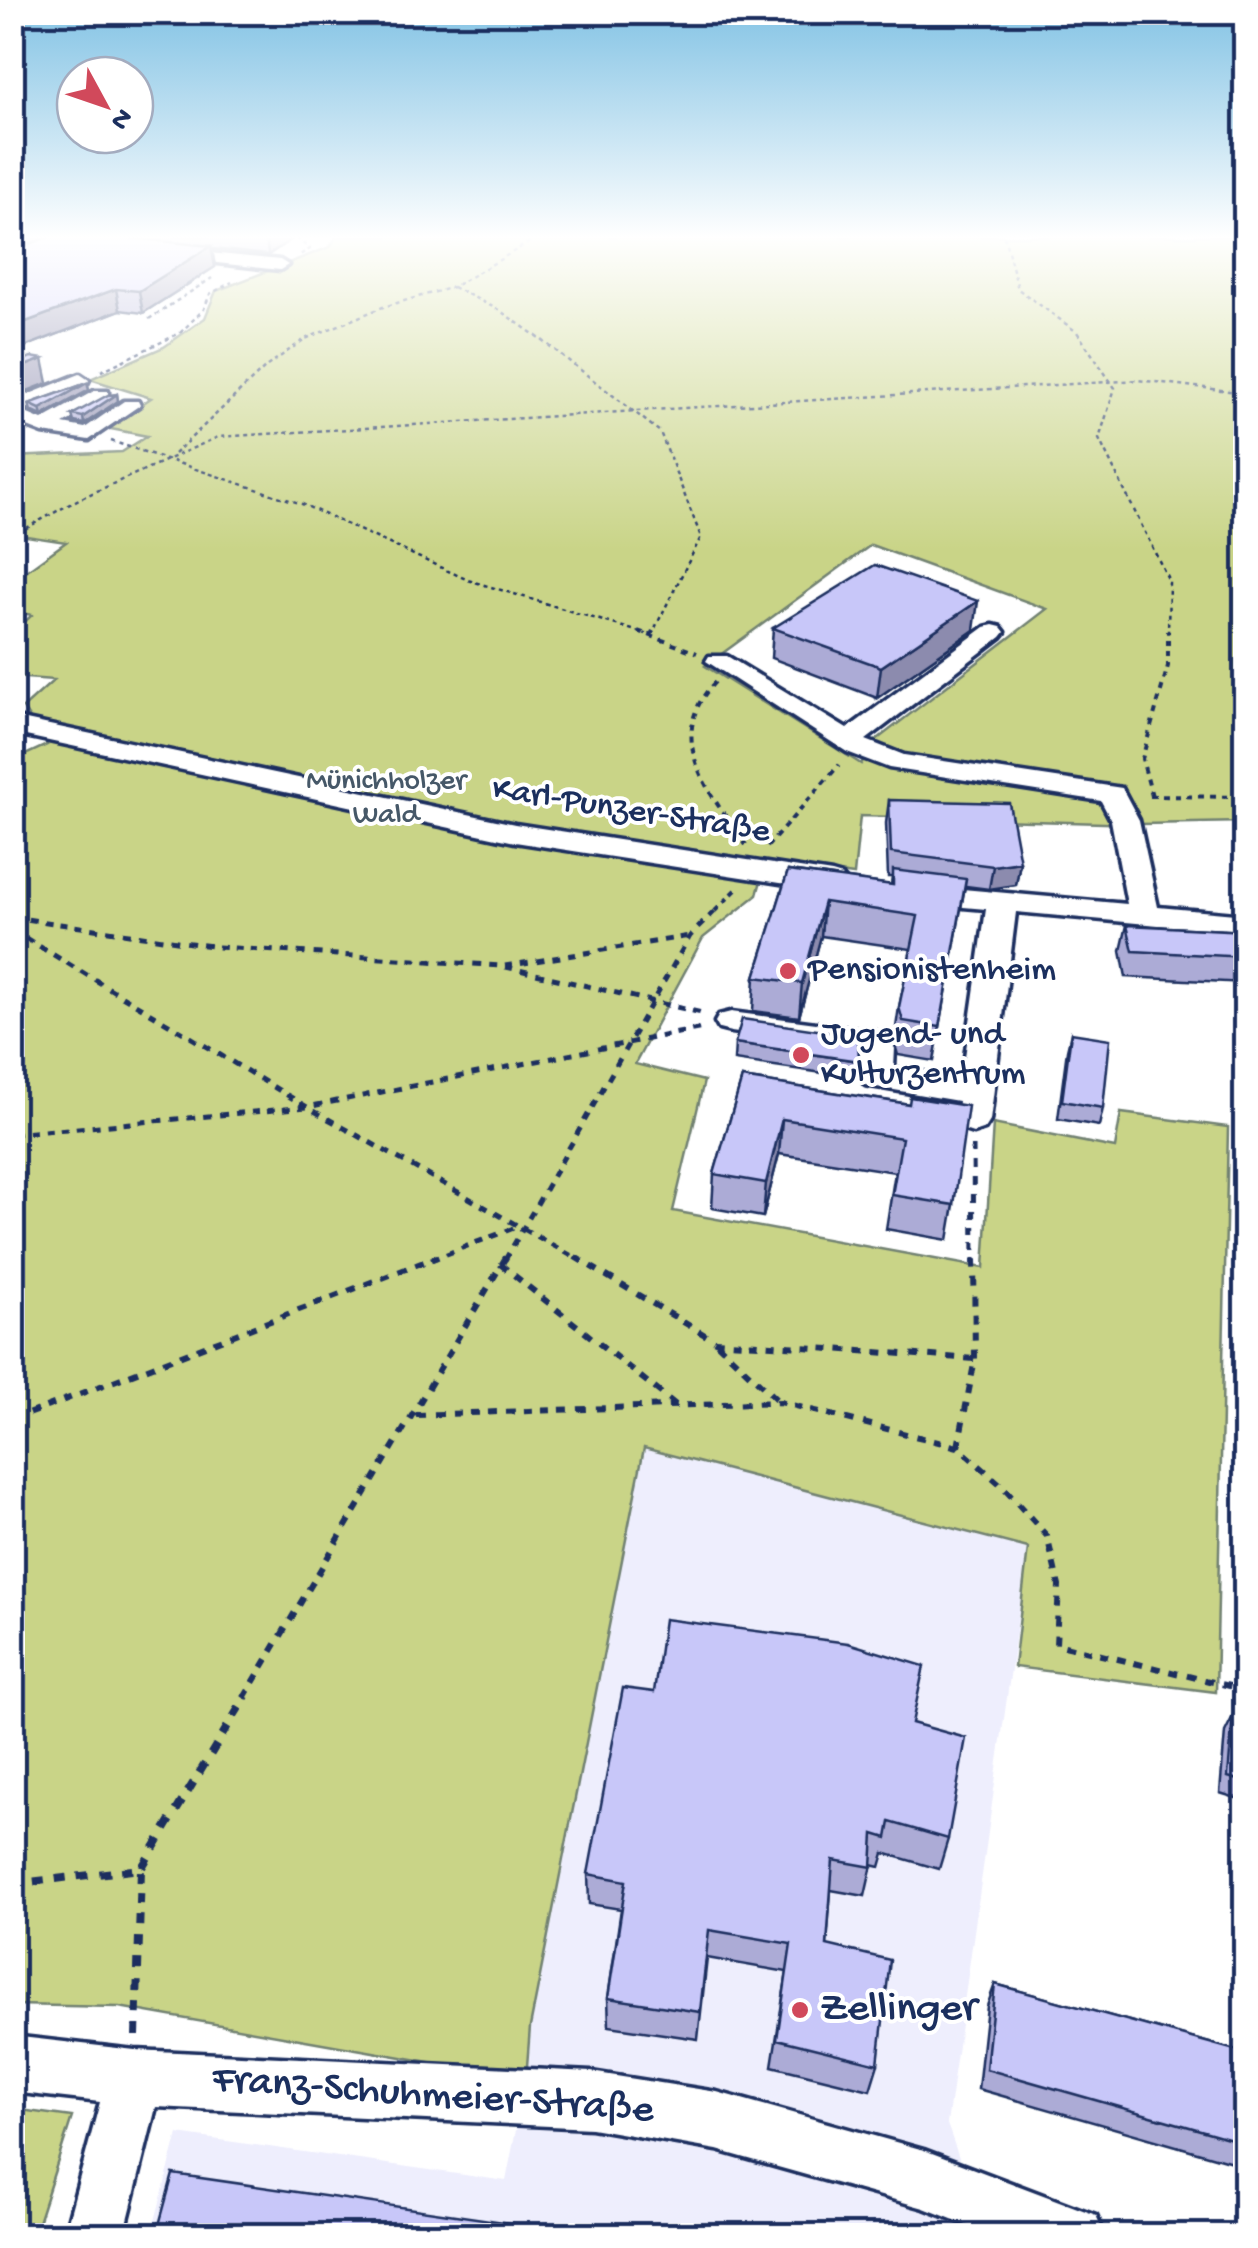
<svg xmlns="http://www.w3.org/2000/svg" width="1258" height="2248" viewBox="0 0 1258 2248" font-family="'Gochi Hand',sans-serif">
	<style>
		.built { fill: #eeeefd }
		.green { fill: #c9d487; stroke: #728272; stroke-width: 2.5; fill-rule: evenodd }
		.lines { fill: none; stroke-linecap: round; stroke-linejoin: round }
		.minor-casing { stroke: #1b2f5e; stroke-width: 7 }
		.path-far4 { stroke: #1b2f5e; stroke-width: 2.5; stroke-dasharray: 4 4; stroke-linecap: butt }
		.path-far3 { stroke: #1b2f5e; stroke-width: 4; stroke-dasharray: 6 6; stroke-linecap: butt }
		.path-far2 { stroke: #1b2f5e; stroke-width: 5; stroke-dasharray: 8 8; stroke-linecap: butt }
		.path-far1 { stroke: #1b2f5e; stroke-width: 6; stroke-dasharray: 9 9; stroke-linecap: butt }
		.path { stroke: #1b2f5e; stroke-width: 8; stroke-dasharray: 11 11; stroke-linecap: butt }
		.minor { fill: #fff; fill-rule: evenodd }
		.wall { fill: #acabd6; stroke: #1b2f5e; stroke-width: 2.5 }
		.shaded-wall { fill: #8c8bae; stroke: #1b2f5e; stroke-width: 2.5 }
		.building { fill: #c8c7f9; stroke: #1b2f5e; stroke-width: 2.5 }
		.poi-dot { fill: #d1495b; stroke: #fff; stroke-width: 4 }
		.labels { text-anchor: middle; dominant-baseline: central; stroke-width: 8; stroke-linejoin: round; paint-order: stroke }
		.far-park-label { font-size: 30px; fill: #465868; stroke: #fff }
		.street-label { font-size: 35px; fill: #1b2f5e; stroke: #fff }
		.poi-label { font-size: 35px; fill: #1b2f5e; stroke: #fff; text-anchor: start }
		.near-poi-label { font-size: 42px; fill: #1b2f5e; stroke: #fff; text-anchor: start }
		.near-street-label { font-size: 42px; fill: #1b2f5e; stroke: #fff }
	</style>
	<rect width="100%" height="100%" fill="#fff"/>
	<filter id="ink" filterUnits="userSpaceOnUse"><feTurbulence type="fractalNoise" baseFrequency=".01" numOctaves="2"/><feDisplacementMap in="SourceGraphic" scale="20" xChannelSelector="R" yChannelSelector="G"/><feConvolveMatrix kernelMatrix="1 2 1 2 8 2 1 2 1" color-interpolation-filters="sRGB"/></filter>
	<g filter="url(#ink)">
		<!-- built -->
		<path class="built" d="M643 1448 1028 1548 947 2124 986 2233 990 2235 151 2236 178 2134 506 2181 526 2079 530 2027Z"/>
		<!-- green -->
		<g class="green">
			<path d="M337 236H1245V822L1140 824 860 816 854 875 766 863 757 895 703 938 635 1064 704 1081 673 1211 984 1268 993 1124 1115 1148 1121 1113 1228 1127 1216 1692 1014 1667 1028 1548 644 1448 530 2027 526 2079 119 2007 13 2005 12 761 47 745 23 708 54 680 13 677V633L32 615 13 611 12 581 66 542 13 534V457L122 452 147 436 106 428 151 398 90 379 164 347 205 318 216 291 330 247ZM871 545 1047 609 875 741 861 764 705 666Z"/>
			<path d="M13 2109 72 2117 34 2235H13Z"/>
		</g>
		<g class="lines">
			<defs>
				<g id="minor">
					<path d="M169 249 280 260 288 265 280 270 163 257V251Z"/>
					<path d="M80 374 89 380 87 384 21 411 42 420 94 391H108V399L63 424 85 428 124 401H138L140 405 89 440 43 433 12 421V401Z"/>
					<path d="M993 625 1001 627 1005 632 1001 637 866 740 904 755 1122 788 1139 820 1158 907 1246 915V933L1016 912 990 1121 985 1129 973 1133 961 1129 956 1121 958 1101 865 1085 860 1077V1050L731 1032 719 1029 715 1022 719 1015 731 1012 870 1030 882 1033 895 1048 894 1068 962 1078 986 909 918 903 907 900 903 894 907 888 918 885 1127 904 1111 820 1101 801 889 768 847 752 706 661 709 656H727L847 729 985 627Z"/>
					<path d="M12 717 515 824 832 873 842 876 847 882 842 888 832 891 515 842 12 733Z"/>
					<path d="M12 2036 135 2050 591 2072 717 2092 924 2150 1096 2215 1105 2236H995L924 2208 717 2150 591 2128 156 2107 124 2236H64L100 2102 12 2092Z"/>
				</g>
			</defs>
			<!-- minor casing -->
			<use href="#minor" class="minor-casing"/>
			<!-- path-far4 -->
			<g class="path-far4">
				<path d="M1004 236 1018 289 1077 332 1115 388 1099 439 1169 581 1168 634"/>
				<path d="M288 239 299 240 310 249 298 256"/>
				<path d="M453 287 499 310 542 340 660 432 701 537 652 634"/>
				<path d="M149 319 212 278"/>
				<path d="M101 371 180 333 204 309 210 294 232 282"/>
				<path d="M111 441 302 504 468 580 646 634"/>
				<path d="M174 454 267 366 305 339 383 307 453 287 540 236"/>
				<path d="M12 536 79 499 218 437 1138 380 1246 393"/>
				<path d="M12 625 16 621"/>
			</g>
			<!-- path-far3 -->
			<g class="path-far3">
				<path d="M638 631 697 653"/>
				<path d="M651 635 653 631"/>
				<path d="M715 682C662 738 710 794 746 845"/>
				<path d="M1150 796 1246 797"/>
				<path d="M1152 796 1142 759 1168 666V631"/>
				<path d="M767 847 839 765"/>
				<path d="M715 911 736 890"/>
			</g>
			<!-- path-far2 -->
			<g class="path-far2">
				<path d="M12 917 218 947 502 966 706 1014"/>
				<path d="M12 930 307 1107 579 1260"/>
				<path d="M505 966 690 936"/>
				<path d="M12 1134 307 1107 703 1028"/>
				<path d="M973 1146 974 1260"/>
				<path d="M431 1260 519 1226"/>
				<path d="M505 1260 690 936 717 909"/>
			</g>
			<!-- path-far1 -->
			<g class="path-far1">
				<path d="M575 1257 715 1341 975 1359"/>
				<path d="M500 1264 677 1406"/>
				<path d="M717 1343 778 1401"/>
				<path d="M416 1415 780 1402 958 1447 999 1483 1047 1536 1059 1586 1056 1644 1246 1690"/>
				<path d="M12 1420 437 1257"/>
				<path d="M958 1447 975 1359 974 1257"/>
				<path d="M244 1698 506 1257"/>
			</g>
			<!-- path -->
			<g class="path">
				<path d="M12 1884 141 1869 246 1696"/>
				<path d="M136 2036 141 1869"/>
			</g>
			<!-- minor -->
			<use href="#minor" class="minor"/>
		</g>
		<!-- wall -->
		<g class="wall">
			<path d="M12 236H296L268 255 212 249 215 267 143 313 120 310 14 351Z"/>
			<path d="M87 383 89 390 42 416 31 411 29 404Z"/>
			<path d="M117 394 118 401 84 424 74 422 72 415Z"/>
			<path d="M773 628 974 630 877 698 771 658Z"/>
			<path d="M889 800 1020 862 1016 885 989 889 965 886 934 1061 898 1055 894 1041 899 1007 911 949 821 936 799 1017 753 1011 755 977 788 871 891 885 892 877H888L886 823Z"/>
			<path d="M1127 925 1246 931V983L1126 977 1121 951Z"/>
			<path d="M1071 1033 1103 1108 1099 1126 1058 1119 1067 1050Z"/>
			<path d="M735 1043 859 1061 857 1078 734 1060Z"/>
			<path d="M742 1078 909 1104 954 1205 948 1240 886 1229 895 1172 779 1154 763 1217 712 1208 714 1174Z"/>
			<path d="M1246 1590V1668L1233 1664 1237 1609Z"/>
			<path d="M654 1692 912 1723 948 1839 939 1869 884 1853 880 1867 872 1865 865 1896 831 1890 827 1945 878 2064 870 2090 772 2066 787 1972 707 1958 698 2039 609 2026 608 1998 621 1909 589 1904 588 1874Z"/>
			<path d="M1233 1716 1246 1719V1801L1220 1793 1225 1732Z"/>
			<path d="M995 1984 1246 2053V2166L978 2089 987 2006Z"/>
		</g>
		<!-- shaded-wall -->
		<g class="shaded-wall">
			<path d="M12 236H51L12 257Z"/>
			<path d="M266 236H296L268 255Z"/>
			<path d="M211 246 215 267 143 313 139 291Z"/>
			<path d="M116 289 120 310 14 351 12 327Z"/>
			<path d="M43 359 48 383 12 397V371Z"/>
			<path d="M87 383 89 390 42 416 40 409Z"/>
			<path d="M117 394 118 401 84 424 83 417Z"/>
			<path d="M978 601 974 630 877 698 881 667Z"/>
			<path d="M1020 862 1016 885 989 889 993 866Z"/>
			<path d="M824 902 821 936 799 1017 802 983Z"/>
			<path d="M782 1119 779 1154 763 1217 766 1183Z"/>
		</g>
		<!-- building -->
		<g class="building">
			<path d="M51 236 130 238 211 246 139 291 116 289 12 327V250Z"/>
			<path d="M31 357 43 359 12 371V365Z"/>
			<path d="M87 383 40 409 29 404Z"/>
			<path d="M117 394 83 417 72 415 108 395Z"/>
			<path d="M875 565 978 601 881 667 773 628Z"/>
			<path d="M889 800 1009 803 1020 862 993 866 891 853Z"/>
			<path d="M893 870 966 879 940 1027 903 1021 899 1007 918 916 824 902 802 983 755 977 788 871 893 885Z"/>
			<path d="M1127 925 1246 931V957L1133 951Z"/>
			<path d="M742 1019 858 1036 859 1061 735 1043Z"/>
			<path d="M1071 1033 1110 1039 1103 1108 1062 1101Z"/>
			<path d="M742 1078 909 1104 910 1097 968 1106 954 1205 892 1195 902 1138 782 1119 766 1183 714 1174Z"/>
			<path d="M664 1619 848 1643 924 1666 912 1723 966 1738 948 1839 890 1822 887 1838 874 1834 872 1867 833 1860 827 1945 890 1960 878 2064 777 2039 791 1944 709 1930 700 2012 608 1998 626 1881 588 1874 623 1688 654 1692Z"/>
			<path d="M1233 1716 1246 1719V1782L1228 1777Z"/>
			<path d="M995 1984 1246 2053V2143L986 2069Z"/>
			<path d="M173 2174 580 2233V2236H156Z"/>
		</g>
	</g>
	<!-- sky -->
	<linearGradient id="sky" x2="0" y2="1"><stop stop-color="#81c2e4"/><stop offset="0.43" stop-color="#fff"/><stop offset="1" stop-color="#fff" stop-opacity="0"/></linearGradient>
	<rect width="1258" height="551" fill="url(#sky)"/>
	<!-- markers -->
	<g class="poi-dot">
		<circle cx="788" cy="971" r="10"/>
		<circle cx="801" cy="1055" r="10"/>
		<circle cx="800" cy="2010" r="10"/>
	</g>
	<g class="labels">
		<!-- far-park labels -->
		<g class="far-park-label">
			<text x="386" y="782">Münichholzer<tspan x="386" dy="34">Wald</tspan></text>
		</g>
		<!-- street labels -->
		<g class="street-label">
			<text transform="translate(631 812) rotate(9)">Karl-Punzer-Straße</text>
		</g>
		<!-- poi labels -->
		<g class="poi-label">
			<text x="808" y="971">Pensionistenheim</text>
			<text x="821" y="1035">Jugend- und<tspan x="821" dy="40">Kulturzentrum</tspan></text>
		</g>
		<!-- near-poi labels -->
		<g class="near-poi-label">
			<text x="820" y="2010">Zellinger</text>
		</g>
		<!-- near-street labels -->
		<g class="near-street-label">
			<text transform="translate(433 2097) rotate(4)">Franz-Schuhmeier-Straße</text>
		</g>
	</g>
	<!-- margin -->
	<rect width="1258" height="2248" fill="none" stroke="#fff" stroke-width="50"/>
	<rect x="25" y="25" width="1208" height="2198" fill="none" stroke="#1b2f5e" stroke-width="4" filter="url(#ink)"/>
	<!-- north arrow -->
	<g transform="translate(105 105) rotate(130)"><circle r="48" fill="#ffffff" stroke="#a4acbf" stroke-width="2.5"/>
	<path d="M0-8L18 38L0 25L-18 38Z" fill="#d1495b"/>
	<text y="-15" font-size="28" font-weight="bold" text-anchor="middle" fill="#1b2f5e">N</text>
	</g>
</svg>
